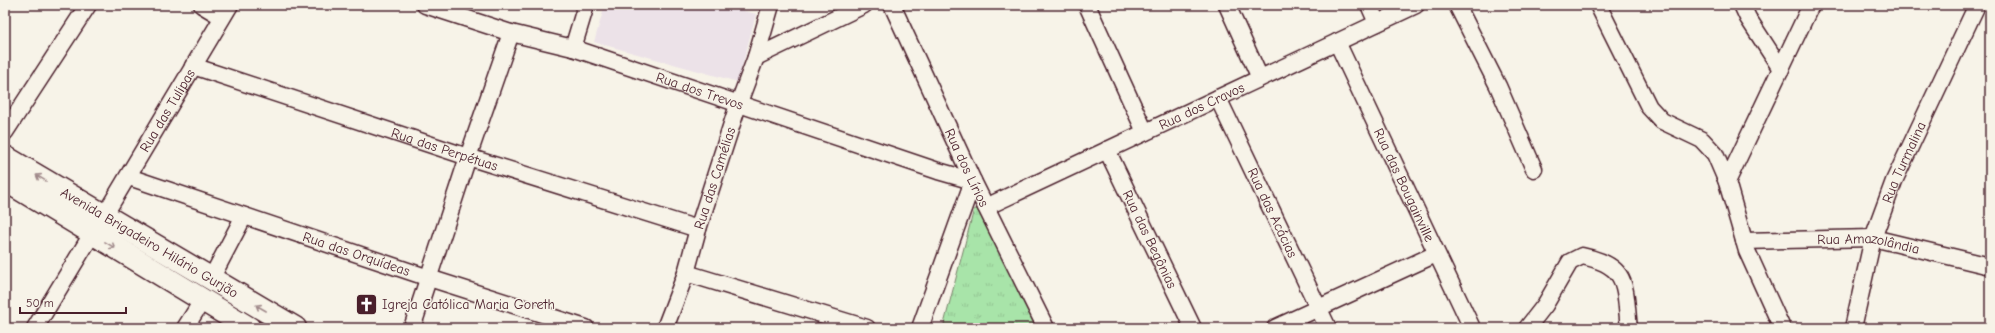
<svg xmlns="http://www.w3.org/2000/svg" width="1995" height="333" viewBox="0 0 1995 333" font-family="'Comic Neue',sans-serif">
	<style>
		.built { fill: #ece2e8 }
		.park { fill: url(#park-tufts); stroke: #79826a }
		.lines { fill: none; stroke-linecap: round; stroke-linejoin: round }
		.street-casing { stroke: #4a1f2b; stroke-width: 19 }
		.secondary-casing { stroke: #4a1f2b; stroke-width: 25 }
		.street { stroke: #f7f3e8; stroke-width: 16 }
		.secondary { stroke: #f7f3e8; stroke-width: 22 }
		.oneway { stroke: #a0898a }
		.labels { text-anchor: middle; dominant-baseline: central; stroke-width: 3; stroke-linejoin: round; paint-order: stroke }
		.street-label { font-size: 14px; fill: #4a1f2b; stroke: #f7f3e8 }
		.poi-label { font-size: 14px; fill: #4a1f2b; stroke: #f7f3e8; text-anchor: start }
	</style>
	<defs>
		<pattern id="park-tufts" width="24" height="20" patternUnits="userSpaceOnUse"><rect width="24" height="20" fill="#a8e4a9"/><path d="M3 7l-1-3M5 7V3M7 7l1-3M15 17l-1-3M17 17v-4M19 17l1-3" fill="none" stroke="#92c392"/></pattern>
	</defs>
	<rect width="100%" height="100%" fill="#f7f3e8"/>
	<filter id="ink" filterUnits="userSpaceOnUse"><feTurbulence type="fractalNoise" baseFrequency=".025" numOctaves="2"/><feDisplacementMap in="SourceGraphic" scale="8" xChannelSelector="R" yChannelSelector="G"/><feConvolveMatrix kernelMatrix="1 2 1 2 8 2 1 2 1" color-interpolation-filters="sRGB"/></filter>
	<g filter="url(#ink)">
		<!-- built -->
		<path class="built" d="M605 5H722L756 14 738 82 594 42Z"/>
		<!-- park -->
		<path class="park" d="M974 209 985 210 1037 328H943Z"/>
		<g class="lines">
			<defs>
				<g id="street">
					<path d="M202 5 222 17"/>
					<path id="s1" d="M425 5 511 33 573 48 938 171 973 181 920 328"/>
					<path id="s2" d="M892 5 973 181 1046 328"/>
					<path d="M1087 5 1145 132"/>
					<path d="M1227 5 1260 78"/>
					<path d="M1369 5 1377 23"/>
					<path d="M1457 5 1498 86 1534 169"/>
					<path d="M1598 5 1649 107 1662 121 1702 140 1715 154 1727 182 1747 251 1782 328"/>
					<path d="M1742 5 1748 18 1781 69"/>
					<path id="s3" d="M1337 42 1472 328"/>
					<path d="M573 48 586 5"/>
					<path d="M756 57 864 5"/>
					<path id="s4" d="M193 66 468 157 698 229"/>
					<path id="s5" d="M1218 98 1328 328"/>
					<path d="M5 132 88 5"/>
					<path id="s6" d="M1107 150 1193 328"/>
					<path id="s7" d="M129 177 429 278 586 328"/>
					<path d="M1727 182 1811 5"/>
					<path id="s8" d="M986 207 1416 5"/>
					<path id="s9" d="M104 216 230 5"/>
					<path id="s10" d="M1744 241 1873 238 1990 266"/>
					<path d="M686 273 867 328"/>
					<path d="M211 279 244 216"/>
					<path d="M35 328 92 234"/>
					<path d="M185 328 202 301"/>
					<path d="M412 328 468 157 511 33"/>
					<path id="s11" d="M665 328 686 273 698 229 738 105 756 57 771 5"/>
					<path d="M1275 328 1436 254"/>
					<path d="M1527 328 1545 305 1570 262 1582 256C1630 266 1624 286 1629 328"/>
					<path id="s12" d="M1853 328 1873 238 1894 181 1977 5"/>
				</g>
				<g id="secondary">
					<path id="s13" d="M5 157 295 328"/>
					<path d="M5 180 249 328"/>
				</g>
			</defs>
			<!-- street casing -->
			<use href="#street" class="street-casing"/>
			<!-- secondary casing -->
			<use href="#secondary" class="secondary-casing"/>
			<!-- street -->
			<use href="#street" class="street"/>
			<!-- secondary -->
			<use href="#secondary" class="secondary"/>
		</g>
		<!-- one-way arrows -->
		<defs><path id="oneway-shaft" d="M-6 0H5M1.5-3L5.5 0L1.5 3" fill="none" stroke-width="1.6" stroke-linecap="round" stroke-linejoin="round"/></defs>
		<g class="oneway">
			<use href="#oneway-shaft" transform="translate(41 178) rotate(-149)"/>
			<use href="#oneway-shaft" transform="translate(110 245) rotate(31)"/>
			<use href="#oneway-shaft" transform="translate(261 308) rotate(-150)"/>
		</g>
	</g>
	<!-- icons -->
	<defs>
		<symbol id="church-square" viewBox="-11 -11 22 22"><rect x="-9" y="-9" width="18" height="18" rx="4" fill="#4a1f2b" stroke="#f7f3e8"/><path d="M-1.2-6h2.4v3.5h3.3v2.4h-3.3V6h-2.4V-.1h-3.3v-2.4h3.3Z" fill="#fff"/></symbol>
	</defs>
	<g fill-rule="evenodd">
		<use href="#church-square" x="354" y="292" width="25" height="25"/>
	</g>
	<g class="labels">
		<!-- street labels -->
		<g class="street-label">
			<text stroke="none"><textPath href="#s1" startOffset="288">Rua dos Trevos</textPath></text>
			<text stroke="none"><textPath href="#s8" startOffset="238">Rua dos Cravos</textPath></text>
			<text stroke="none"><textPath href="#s9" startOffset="123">Rua das Tulipas</textPath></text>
			<text stroke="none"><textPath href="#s4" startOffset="265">Rua das Perpétuas</textPath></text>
			<text stroke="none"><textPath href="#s12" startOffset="174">Rua Turmalina</textPath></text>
			<text stroke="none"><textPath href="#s2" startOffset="179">Rua dos Lírios</textPath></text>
			<text stroke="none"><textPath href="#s11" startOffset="158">Rua das Camélias</textPath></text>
			<text stroke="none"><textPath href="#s3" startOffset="158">Rua das Bougainville</textPath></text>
			<text stroke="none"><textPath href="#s5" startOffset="127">Rua das Acácias</textPath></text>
			<text stroke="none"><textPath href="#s6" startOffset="99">Rua das Begônias</textPath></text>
			<text stroke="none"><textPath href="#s13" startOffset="168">Avenida Brigadeiro Hilário Gurjão</textPath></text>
			<text stroke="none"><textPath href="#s10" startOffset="125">Rua Amazolândia</textPath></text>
			<text stroke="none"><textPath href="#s7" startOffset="240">Rua das Orquídeas</textPath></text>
		</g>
		<!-- poi labels -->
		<g class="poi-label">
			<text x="382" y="304">Igreja Católica Maria Goreth</text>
		</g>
	</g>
	<!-- margin -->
	<rect width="1995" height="333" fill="none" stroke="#f7f3e8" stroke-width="20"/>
	<rect x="10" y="10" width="1975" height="313" fill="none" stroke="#4a1f2b" stroke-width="1.5" filter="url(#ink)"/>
	<!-- scale -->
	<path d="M20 307v6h106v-6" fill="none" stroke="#4a1f2b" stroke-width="2"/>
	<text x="26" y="307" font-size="12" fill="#4a1f2b" stroke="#f7f3e8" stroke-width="3" paint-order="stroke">50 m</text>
</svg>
